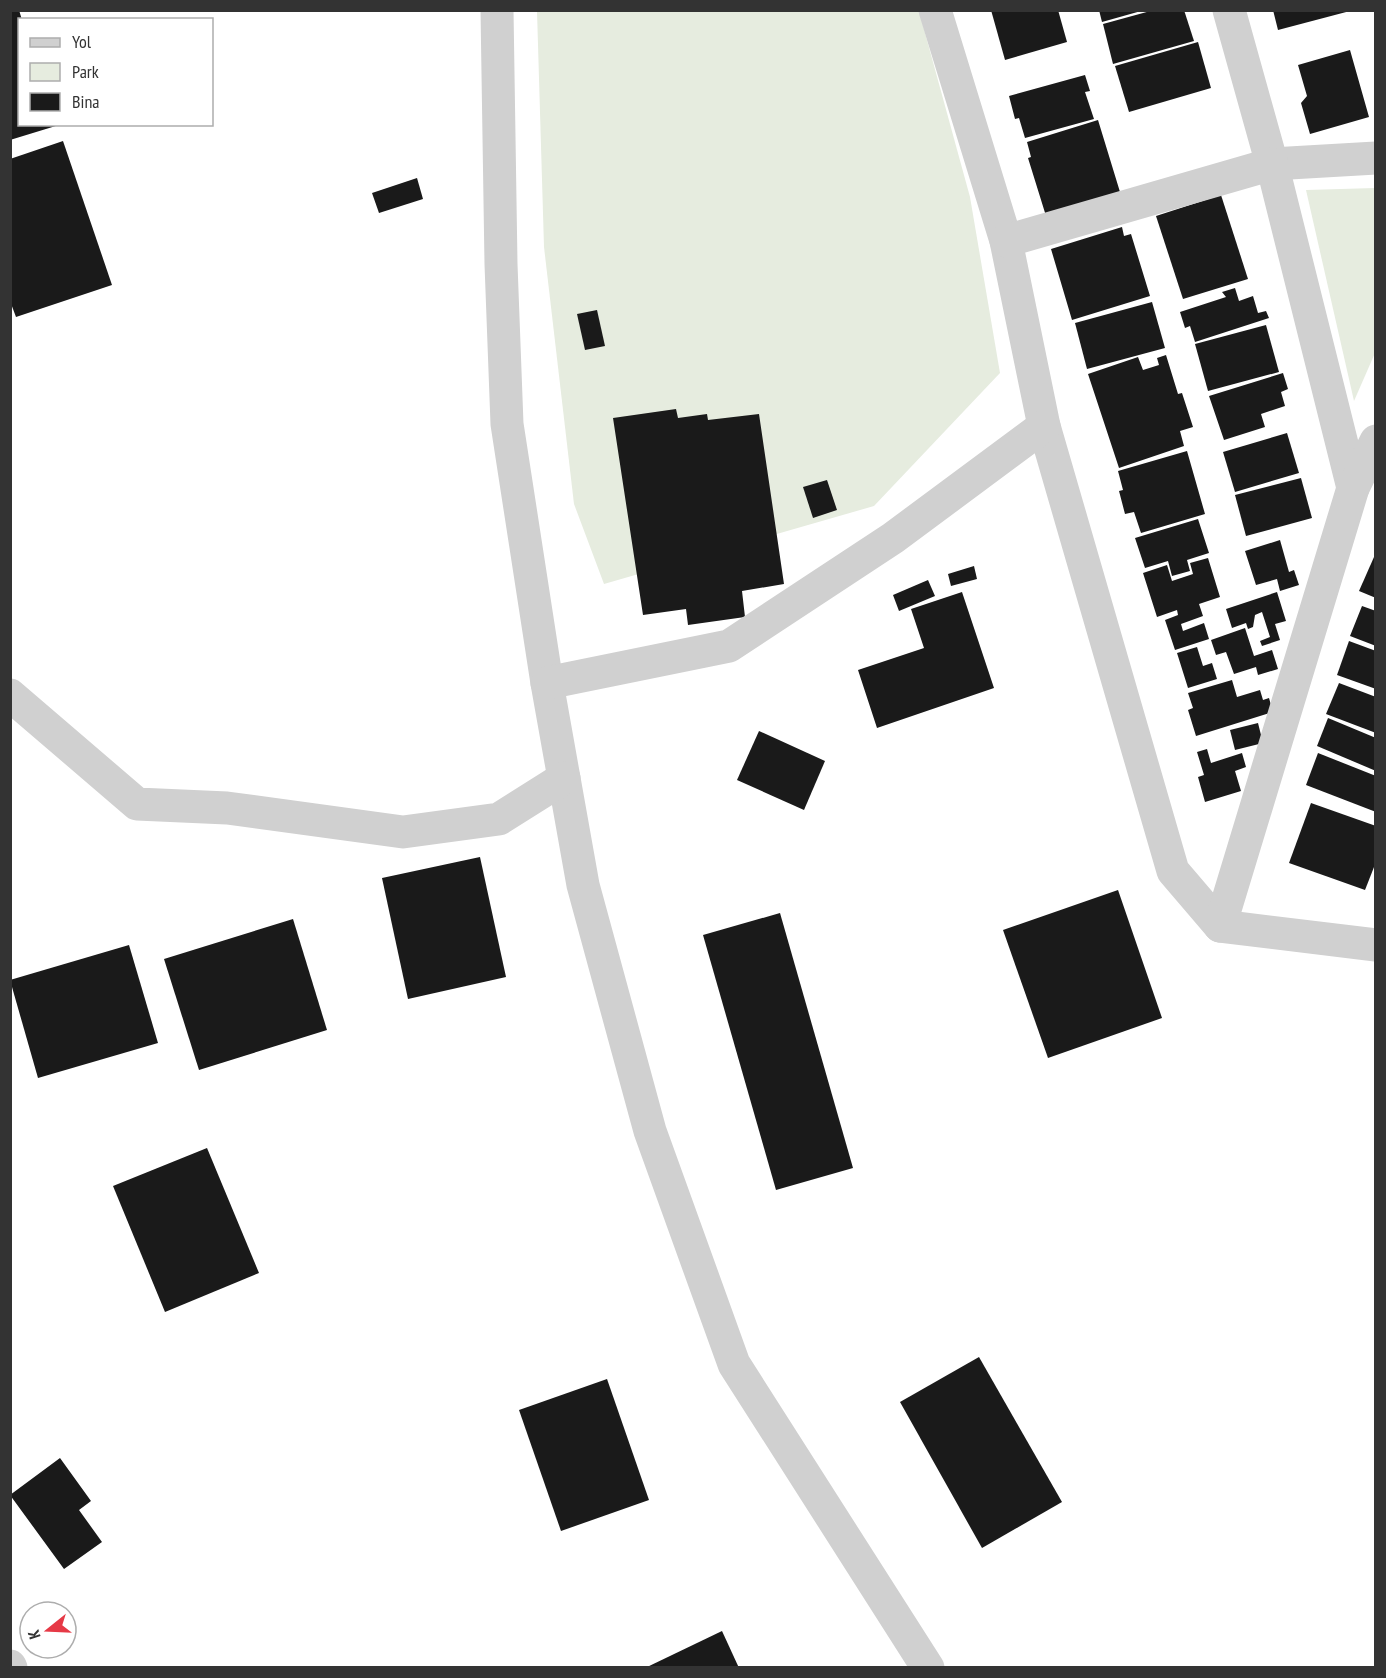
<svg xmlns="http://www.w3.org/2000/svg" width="1386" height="1678" viewBox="0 0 1386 1678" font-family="'PT Sans Narrow',sans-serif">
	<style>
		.green { fill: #e6ecdf }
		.building { fill: #1a1a1a }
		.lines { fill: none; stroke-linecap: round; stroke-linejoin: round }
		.minor { stroke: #d0d0d0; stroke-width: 33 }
	</style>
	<rect width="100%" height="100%" fill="#fff"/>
	<!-- green -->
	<g class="green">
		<path d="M537 11H919L970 197 1000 373 874 506 604 584 574 504 544 247Z"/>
		<path d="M1375 188V353L1354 401 1306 190Z"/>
	</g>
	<!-- building -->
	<g class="building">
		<path d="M10 10H19L22 20 20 124 59 125 10 140Z"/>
		<path d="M991 10H1058L1067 42 1005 60Z"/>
		<path d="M1099 10H1141V11L1102 22Z"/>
		<path d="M1154 10H1184L1194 41 1113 64 1103 24Z"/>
		<path d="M1273 10H1350V11L1278 30Z"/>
		<path d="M1198 42 1211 88 1129 112 1115 66Z"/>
		<path d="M1350 50 1369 117 1310 134 1301 103 1307 96 1298 65Z"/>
		<path d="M1085 75 1090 91 1085 92 1094 119 1025 138 1019 118 1015 119 1009 96Z"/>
		<path d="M1098 120 1120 192 1046 216 1028 158 1031 157 1027 142Z"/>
		<path d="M63 141 112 285 16 317 10 301V159Z"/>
		<path d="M417 178 423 199 379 213 372 193Z"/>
		<path d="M1221 195 1248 279 1183 299 1156 216Z"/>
		<path d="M1122 227 1124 236 1131 234 1150 296 1072 320 1051 249Z"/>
		<path d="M1235 288 1239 301 1253 296 1258 313 1266 311 1269 318 1195 342 1190 326 1185 328 1180 312 1226 297 1222 292Z"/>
		<path d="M1152 302 1165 348 1087 369 1075 323Z"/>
		<path d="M597 310 605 346 585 350 577 314Z"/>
		<path d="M1266 325 1279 372 1208 391 1195 344Z"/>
		<path d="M1166 355 1178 394 1182 393 1193 427 1180 431 1184 446 1119 468 1088 374 1138 357 1143 370 1159 365 1157 358Z"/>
		<path d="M1283 373 1288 389 1281 392 1285 406 1261 414 1265 427 1224 440 1209 396Z"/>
		<path d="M676 409 678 418 707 414 708 420 759 414 784 584 742 591 745 617 688 625 686 609 643 615 613 418Z"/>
		<path d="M1287 433 1299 473 1235 492 1223 452Z"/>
		<path d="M1187 451 1205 514 1141 533 1134 512 1125 514 1119 491 1123 490 1118 471Z"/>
		<path d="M1301 478 1312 518 1246 536 1235 495Z"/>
		<path d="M827 480 837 510 813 518 803 487Z"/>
		<path d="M1198 519 1209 553 1187 560 1190 571 1172 576 1168 561 1145 568 1135 538Z"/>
		<path d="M1280 540 1289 572 1294 570 1299 585 1280 591 1277 579 1256 585 1245 551Z"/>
		<path d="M1374 557H1376V598L1359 591Z"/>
		<path d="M1208 558 1220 597 1199 604 1203 616 1181 624 1183 631 1204 623 1209 639 1175 650 1165 620 1178 615 1177 610 1157 617 1143 573 1167 565 1172 581 1193 574 1190 563Z"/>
		<path d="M974 566 977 579 951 586 948 574Z"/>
		<path d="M928 580 935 596 899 611 893 595Z"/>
		<path d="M962 592 994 688 877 728 858 670 924 648 911 609Z"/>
		<path d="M1277 592 1286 621 1275 624 1280 640 1262 646 1260 641 1270 637 1262 612 1255 615 1253 627 1248 629 1246 623 1232 628 1226 609Z"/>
		<path d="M1362 606 1376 611V646L1350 636Z"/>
		<path d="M1245 628 1254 656 1272 650 1278 669 1258 675 1256 667 1234 674 1226 652 1216 655 1211 640Z"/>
		<path d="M1349 641 1376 651V689L1337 675Z"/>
		<path d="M1197 647 1203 666 1212 663 1217 679 1188 688 1177 653Z"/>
		<path d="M1232 680 1237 697 1260 690 1263 700 1269 698 1273 712 1196 736 1188 710 1193 708 1188 693Z"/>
		<path d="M1339 683 1376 697V733L1326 714Z"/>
		<path d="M1328 718 1376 738V771L1317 746Z"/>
		<path d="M1258 723 1263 743 1235 750 1230 730Z"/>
		<path d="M759 731 825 761 804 810 737 780Z"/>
		<path d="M1207 749 1211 763 1242 753 1246 767 1235 771 1241 791 1205 802 1198 777 1204 775 1197 752Z"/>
		<path d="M1318 753 1376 776V812L1306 785Z"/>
		<path d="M1311 803 1376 826V862L1365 890 1289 863Z"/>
		<path d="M480 857 506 977 408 999 382 878Z"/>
		<path d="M1118 890 1162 1018 1048 1058 1003 930Z"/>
		<path d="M780 913 853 1168 776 1190 703 935Z"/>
		<path d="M293 919 327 1030 199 1070 164 959Z"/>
		<path d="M129 945 158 1043 38 1078 10 980Z"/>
		<path d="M207 1148 259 1273 165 1312 113 1186Z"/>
		<path d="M979 1357 1062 1502 982 1548 900 1402Z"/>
		<path d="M607 1379 649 1500 561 1531 519 1410Z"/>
		<path d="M60 1458 91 1501 79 1510 102 1542 64 1569 10 1495Z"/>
		<path d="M722 1631 739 1668H645Z"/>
	</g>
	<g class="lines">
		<!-- minor -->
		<g class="minor">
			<path d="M497 10 501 264 507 424 547 683 583 885 650 1131 734 1364 928 1668"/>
			<path d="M935 10 1006 241 1044 426 1173 871 1220 926"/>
			<path d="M1229 10 1272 164 1376 158"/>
			<path d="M1006 241 1272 164 1353 488"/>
			<path d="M1376 441 1353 488 1220 926 1376 945"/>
			<path d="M547 683 729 646 893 538 1044 426"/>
			<path d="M10 695 137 804 227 808 403 832 499 819 564 778"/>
			<path d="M10 1666 11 1668"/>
		</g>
	</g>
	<!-- border -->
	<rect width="1386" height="1678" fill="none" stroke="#333333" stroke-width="24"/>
	<!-- legend -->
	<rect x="18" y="18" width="195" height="108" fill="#ffffff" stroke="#adadad" stroke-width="1.5"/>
	<rect x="30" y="38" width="30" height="9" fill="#d0d0d0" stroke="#adadad" stroke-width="1.5"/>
	<text x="72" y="48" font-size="18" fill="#333333">Yol</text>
	<rect x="30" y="63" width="30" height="18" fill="#e6ecdf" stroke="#adadad" stroke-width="1.5"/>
	<text x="72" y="78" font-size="18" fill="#333333">Park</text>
	<rect x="30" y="93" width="30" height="18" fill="#1a1a1a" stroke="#adadad" stroke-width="1.5"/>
	<text x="72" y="108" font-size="18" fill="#333333">Bina</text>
	<!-- north arrow -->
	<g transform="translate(48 1630) rotate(252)"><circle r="28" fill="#ffffff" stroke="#adadad" stroke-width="1.5"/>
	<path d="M0-4.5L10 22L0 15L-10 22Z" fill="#e63946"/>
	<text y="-9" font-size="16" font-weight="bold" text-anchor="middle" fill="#333333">K</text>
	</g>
</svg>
